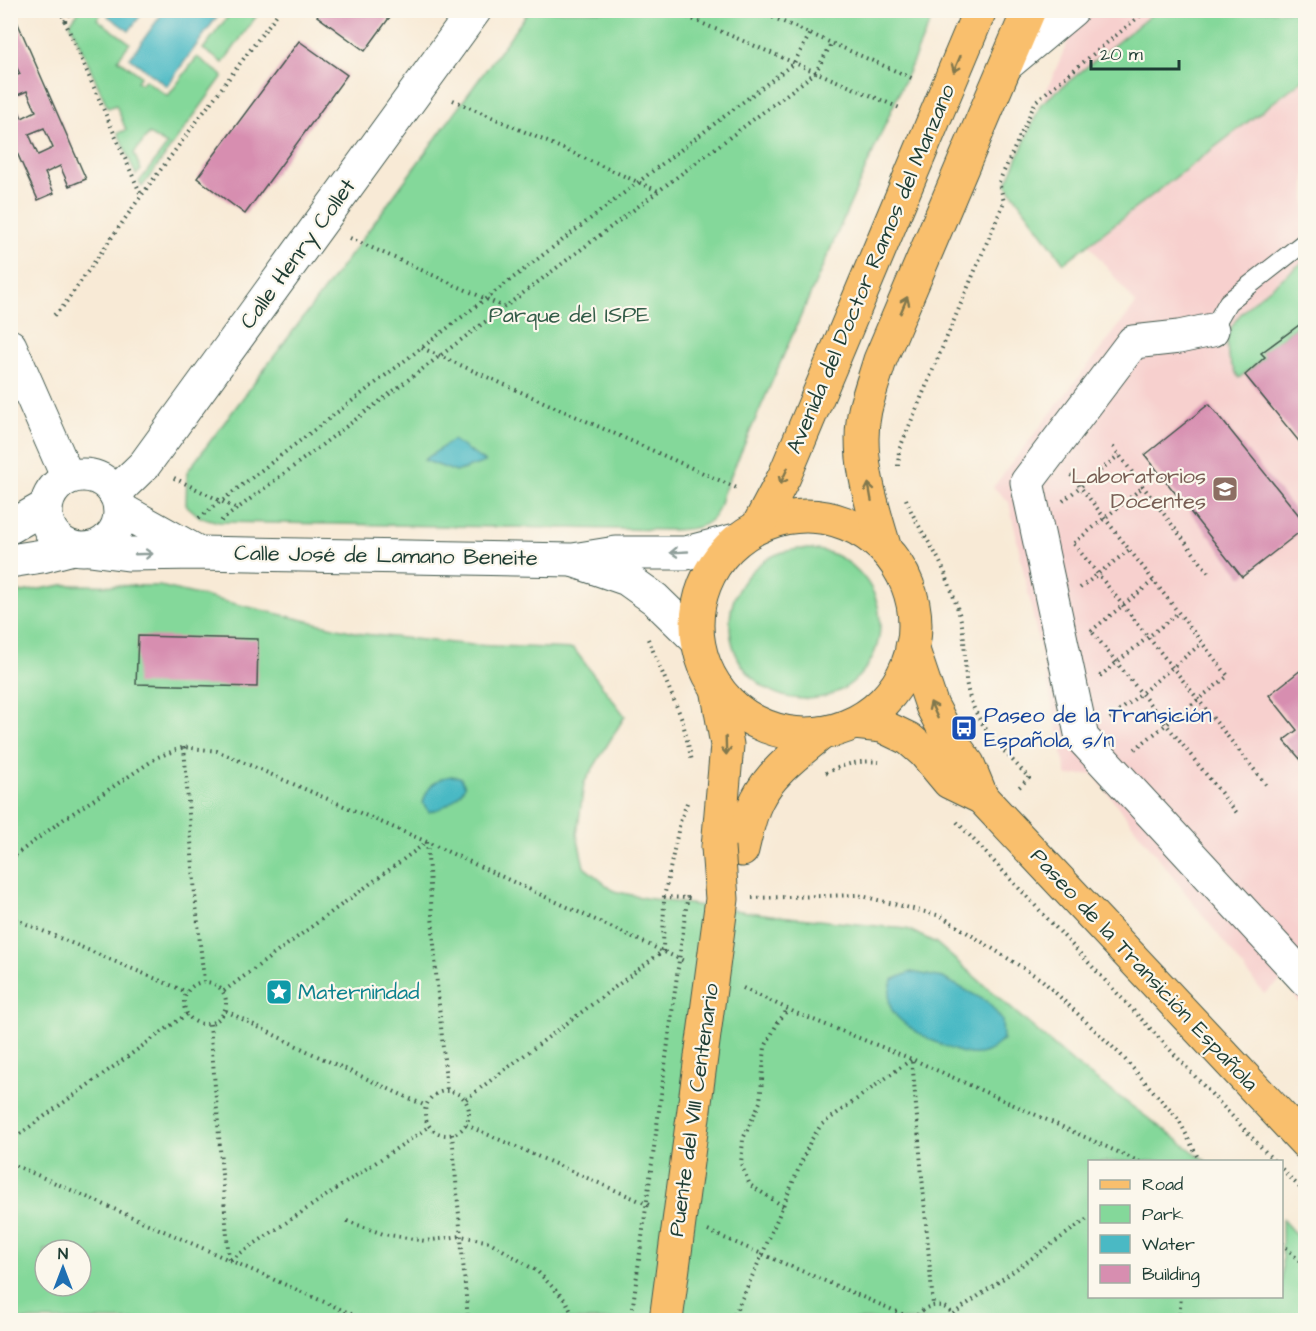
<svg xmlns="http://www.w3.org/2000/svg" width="1316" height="1331" viewBox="0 0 1316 1331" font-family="'Architects Daughter',sans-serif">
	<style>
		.built { fill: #f7d0ce }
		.green { fill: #84d89a; stroke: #528a67; stroke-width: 1.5; fill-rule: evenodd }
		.water { fill: #4ab9c4; stroke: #347b7c; stroke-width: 1.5 }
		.building { fill: #d78eb0; fill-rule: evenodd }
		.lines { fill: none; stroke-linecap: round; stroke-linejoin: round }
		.lane-casing { stroke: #40574c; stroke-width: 20 }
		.street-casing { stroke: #40574c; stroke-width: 35 }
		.primary-casing { stroke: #40574c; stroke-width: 35 }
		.path { stroke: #40574c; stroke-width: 4; stroke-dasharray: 1.5 4.5; stroke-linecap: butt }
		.lane { stroke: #fff; stroke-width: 18 }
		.street { stroke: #fff; stroke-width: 33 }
		.primary { stroke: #f9bf6d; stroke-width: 33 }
		.primary-bridge-casing { stroke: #40574c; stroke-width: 35; stroke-linecap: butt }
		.path-bridge { stroke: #40574c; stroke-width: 4; stroke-dasharray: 1.5 4.5; stroke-linecap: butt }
		.primary-bridge { stroke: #f9bf6d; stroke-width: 33 }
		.oneway { stroke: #81784e }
		.oneway2 { stroke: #8f9e9a }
		.labels { text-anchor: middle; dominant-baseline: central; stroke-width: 4.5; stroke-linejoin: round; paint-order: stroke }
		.street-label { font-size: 22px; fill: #1f3d34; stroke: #fbf7ec }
		.park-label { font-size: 22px; fill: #335c48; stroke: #fbf7ec }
		.education-label { font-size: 22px; fill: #785e54; stroke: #fbf7ec; text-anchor: end }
		.transit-label { font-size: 22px; fill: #164399; stroke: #fbf7ec; text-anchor: start }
		.culture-label { font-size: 22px; fill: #0d838f; stroke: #fbf7ec; text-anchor: start }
	</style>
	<rect width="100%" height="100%" fill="#fbf7ec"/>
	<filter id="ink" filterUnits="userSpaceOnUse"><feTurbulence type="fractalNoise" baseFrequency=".0167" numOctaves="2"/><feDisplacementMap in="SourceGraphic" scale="12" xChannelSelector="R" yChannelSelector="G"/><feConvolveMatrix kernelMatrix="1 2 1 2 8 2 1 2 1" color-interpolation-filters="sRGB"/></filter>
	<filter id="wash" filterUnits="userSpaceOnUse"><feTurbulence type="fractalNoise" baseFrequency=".008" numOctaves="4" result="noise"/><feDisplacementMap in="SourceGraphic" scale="24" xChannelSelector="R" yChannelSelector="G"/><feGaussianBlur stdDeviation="1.35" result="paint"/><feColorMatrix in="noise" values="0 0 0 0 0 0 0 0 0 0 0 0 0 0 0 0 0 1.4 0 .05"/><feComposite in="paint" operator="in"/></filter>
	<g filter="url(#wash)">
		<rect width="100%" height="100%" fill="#f8ead6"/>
		<!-- built -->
		<path class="built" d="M1081 11H1305V1009L1282 980 1264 994 1093 774 1067 776 1009 502 993 487 1136 304 1089 245 1064 263 1006 184Z"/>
		<!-- green -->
		<g class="green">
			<path d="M79 11H103L97 19 130 43 118 59 141 76 137 81 141 84 145 80 168 96 197 57 223 76 142 187 139 182 167 145 149 134 134 153 141 170 136 175 118 133 126 130 116 105 108 108 70 23Z"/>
			<path d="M232 11H260L223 63 203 49Z"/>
			<path d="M529 11H935L723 493C721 499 720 506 717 512 708 529 690 529 673 530L219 522 200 517 186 505 187 472 354 250Z"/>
			<path d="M1156 11H1305V78L1064 263 1006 184 1041 104Z"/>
			<path d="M1305 260V320L1262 353 1265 357 1239 378C1212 339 1234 317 1265 292 1278 282 1292 271 1305 260Z"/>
			<circle cx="805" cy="624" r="75"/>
			<path d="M63 585 160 586 363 634 473 645 574 649 625 716 584 783 577 835 584 867 614 891 645 898 778 916 907 929 936 943 1075 1064 1206 1161 1090 1162V1296H1282V1219L1305 1245V1320H11V594ZM45 1250H81V1286H45Z"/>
		</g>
		<!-- water -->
		<g class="water">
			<path d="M220 10 221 11 167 86 130 58 164 11Z"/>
			<path d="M112 11V10L144 11 129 31 108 16Z"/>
			<path d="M453 440 485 462 456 472 424 460Z"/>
			<path d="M451 776 460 777 465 786C457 800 445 808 429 812L423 803C427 787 435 779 451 776Z"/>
			<path d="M911 972 943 978 988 1002 1002 1020 1003 1040C993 1049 985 1056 970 1054 952 1053 898 1026 891 1008 887 999 890 990 892 980Z"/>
		</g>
		<g id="blocks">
			<!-- building -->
			<g class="building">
				<path d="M10 10H12L86 179 69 186 60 166 45 173 54 193 38 200 10 137V78L20 74 10 54ZM27 91 36 111 22 118 13 97ZM44 128 53 148 38 155 29 134Z"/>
				<path d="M322 10H395L365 51 317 16Z"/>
				<path d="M299 41 347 75 245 214 197 178Z"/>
				<path d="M1306 320V450L1245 375 1265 357 1261 353Z"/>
				<path d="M1209 404 1306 524V527L1242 577 1145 455Z"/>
				<path d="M138 636 258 639 257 687 136 684Z"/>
				<path d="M1306 666V766L1284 740 1297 730 1269 695Z"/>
			</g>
		</g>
	</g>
	<g filter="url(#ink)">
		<use href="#blocks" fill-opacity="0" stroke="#40574c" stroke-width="1.5"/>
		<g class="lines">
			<defs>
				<path id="lane" d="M1212 330 1228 302 1306 241"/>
				<g id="street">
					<path d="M1006 65 1072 10"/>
					<path d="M1212 330 1179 337 1133 342 1027 482 1082 738 1306 980"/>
					<path d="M10 346 68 478"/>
					<circle cx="83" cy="512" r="37"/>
					<path d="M115 493 145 464 475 10"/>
					<path d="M120 509 197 552"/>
					<path d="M10 527 45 507"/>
					<path d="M90 549 128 554 199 553 573 560 616 553H686L736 540"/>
					<path d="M10 561 42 556 73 548"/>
					<path d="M575 561 627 579 655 599 697 640"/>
				</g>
				<g id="primary">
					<circle cx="806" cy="625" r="109"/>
					<path d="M758 526 784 477 980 10"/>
					<path d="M885 549C872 506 855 455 865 410 869 393 875 377 880 360L1029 10"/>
					<path d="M912 647 932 706 950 740 968 764 982 798"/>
					<path d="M717 688 727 745 718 847"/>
					<path d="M855 723 882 726 909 739 924 752 949 782 982 798 1306 1143"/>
					<path d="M742 850C746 834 749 816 757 800 771 772 798 753 822 733"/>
				</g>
			</defs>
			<!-- lane casing -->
			<use href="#lane" class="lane-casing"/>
			<!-- street casing -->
			<use href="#street" class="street-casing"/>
			<!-- primary casing -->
			<use href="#primary" class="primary-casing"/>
			<!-- path -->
			<g class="path">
				<path d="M60 10 141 195"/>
				<path d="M671 10 902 109"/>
				<path d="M756 10 914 79"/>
				<path d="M65 21 72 10"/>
				<path d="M453 100 658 191"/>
				<path d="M350 238 504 307"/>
				<path d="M54 315 62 308 141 196 280 10"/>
				<path d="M422 348 739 489"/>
				<path d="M1113 447 1211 576"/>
				<path d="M898 466 899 450 1004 202 999 182 1036 101 1147 10"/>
				<path d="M1071 475 1228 676 1135 749"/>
				<path d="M174 478 237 509"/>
				<path d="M906 499C913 518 924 534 934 551 944 568 951 588 957 607 966 631 964 654 966 679 970 721 1003 749 1029 778L1017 789"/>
				<path d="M1063 501 1119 455"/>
				<path d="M199 518 794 63 810 34"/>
				<path d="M221 521 815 73 832 43"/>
				<path d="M1074 543 1143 487"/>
				<path d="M1074 544 1268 787"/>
				<path d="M1080 588 1129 550"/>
				<path d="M1091 631 1153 581"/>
				<path d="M1093 633 1237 813"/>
				<path d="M648 639 682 719 692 761"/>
				<path d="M1100 676 1178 613"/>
				<path d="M1110 719 1202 643"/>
				<path d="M184 747 195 895 204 981"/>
				<path d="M826 773C844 764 860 760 879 762"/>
				<path d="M957 822 1275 1162"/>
				<path d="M10 859 64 819 158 757 184 747 217 751 427 842 684 961"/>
				<path d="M664 897 690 898"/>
				<path d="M752 898 858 895 941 916 1042 980 1120 1054 1179 1120 1200 1162"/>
				<path d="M10 917 187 992"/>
				<circle cx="205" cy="1003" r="21"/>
				<path d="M743 988 796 1013 912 1059 1140 1162"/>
				<path d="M224 991 427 842 436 973 447 1091"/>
				<path d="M226 1011 315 1055 426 1106"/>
				<path d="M210 1024 229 1261 430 1126"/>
				<circle cx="447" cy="1113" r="22"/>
				<path d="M466 1099 663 951 664 897 680 822 688 800"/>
				<path d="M466 1125 649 1205"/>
				<path d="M452 1134 468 1320"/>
				<path d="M10 1141 187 1014"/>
				<path d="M10 1163 365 1320"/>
				<path d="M1282 1169 1306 1194"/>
				<path d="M783 1206 750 1185 741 1164 743 1139 760 1102 765 1047 778 1022 788 1009"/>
				<path d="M347 1221 383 1234 425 1241 461 1236 490 1242 538 1272 566 1301 575 1320"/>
				<path d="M708 1231 914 1319"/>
				<path d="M1282 1243 1306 1268"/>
				<path d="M953 1314 1090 1217"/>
				<path d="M732 1320 762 1255 810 1142 821 1125 912 1059 933 1305"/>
				<path d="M914 1320C923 1303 947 1299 956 1320"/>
				<path d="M1179 1320 1181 1296"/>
			</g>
			<!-- lane -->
			<use href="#lane" class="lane"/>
			<!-- street -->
			<use href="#street" class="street"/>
			<!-- primary -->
			<use href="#primary" class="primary"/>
			<defs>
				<path id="primary-bridge" d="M666 1320 722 899 718 847"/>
			</defs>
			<!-- primary-bridge casing -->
			<use href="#primary-bridge" class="primary-bridge-casing"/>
			<!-- path-bridge -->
			<path class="path-bridge" d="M631 1320 688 893"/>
			<!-- primary-bridge -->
			<use href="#primary-bridge" class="primary-bridge"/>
		</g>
		<!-- one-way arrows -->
		<defs><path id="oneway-shaft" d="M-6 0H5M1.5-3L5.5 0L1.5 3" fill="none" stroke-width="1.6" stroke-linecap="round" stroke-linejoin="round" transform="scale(1.5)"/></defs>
		<g class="oneway">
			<use href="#oneway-shaft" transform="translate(957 64) rotate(113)"/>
			<use href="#oneway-shaft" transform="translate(904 305) rotate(-67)"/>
			<use href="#oneway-shaft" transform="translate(784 476) rotate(115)"/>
			<use href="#oneway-shaft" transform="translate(870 492) rotate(-100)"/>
			<use href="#oneway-shaft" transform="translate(934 710) rotate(-114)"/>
			<use href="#oneway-shaft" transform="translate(726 746) rotate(88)"/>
		</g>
		<g class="oneway2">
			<use href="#oneway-shaft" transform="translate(679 552) rotate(177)"/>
			<use href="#oneway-shaft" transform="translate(144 554) rotate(-2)"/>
		</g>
	</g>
	<!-- icons -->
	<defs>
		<symbol id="university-square" viewBox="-11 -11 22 22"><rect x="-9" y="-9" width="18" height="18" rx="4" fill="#8d6e63" stroke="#fbf7ec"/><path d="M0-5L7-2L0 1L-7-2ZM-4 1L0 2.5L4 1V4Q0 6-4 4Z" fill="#fff"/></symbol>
		<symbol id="bus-square" viewBox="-11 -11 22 22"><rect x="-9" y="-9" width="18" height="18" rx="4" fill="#1a4fb4" stroke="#fbf7ec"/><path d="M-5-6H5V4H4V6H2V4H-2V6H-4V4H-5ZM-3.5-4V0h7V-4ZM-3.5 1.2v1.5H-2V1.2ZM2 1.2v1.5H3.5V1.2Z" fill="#fff"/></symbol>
		<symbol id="sight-square" viewBox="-11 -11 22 22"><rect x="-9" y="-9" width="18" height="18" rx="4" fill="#0f9aa8" stroke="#fbf7ec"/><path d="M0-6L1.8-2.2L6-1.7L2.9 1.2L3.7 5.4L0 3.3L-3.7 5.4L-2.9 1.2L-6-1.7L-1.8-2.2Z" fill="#fff"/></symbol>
	</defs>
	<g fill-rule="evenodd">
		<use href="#university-square" x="1210" y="474" width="30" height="30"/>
		<use href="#bus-square" x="949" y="713" width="30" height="30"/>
		<use href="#sight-square" x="264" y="977" width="30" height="30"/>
	</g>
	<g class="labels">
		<!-- street labels -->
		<g class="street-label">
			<text transform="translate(298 254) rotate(-54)">Calle Henry Collet</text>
			<text transform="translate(871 269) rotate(-67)">Avenida del Doctor Ramos del Manzano</text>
			<text transform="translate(386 556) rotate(1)">Calle José de Lamano Beneite</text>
			<text transform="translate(1144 970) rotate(47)">Paseo de la Transición Española</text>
			<text transform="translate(694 1110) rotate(-82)">Puente del VIII Centenario</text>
		</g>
		<!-- park labels -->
		<g class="park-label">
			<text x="569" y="315">Parque del ISPE</text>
		</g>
		<!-- education labels -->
		<g class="education-label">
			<text x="1206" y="476">Laboratorios<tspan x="1206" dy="25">Docentes</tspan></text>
		</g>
		<!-- transit labels -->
		<g class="transit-label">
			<text x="984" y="715">Paseo de la Transición<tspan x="984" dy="25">Española, s/n</tspan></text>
		</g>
		<!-- culture labels -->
		<g class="culture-label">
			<text x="298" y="992">Maternindad</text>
		</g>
	</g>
	<!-- margin -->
	<rect width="1316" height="1331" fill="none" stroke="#fbf7ec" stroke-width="36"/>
	<!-- legend -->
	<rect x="1088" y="1160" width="195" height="138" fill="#fbf7ec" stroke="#a3ada2" stroke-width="1.5"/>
	<rect x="1100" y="1180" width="30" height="9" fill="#f9bf6d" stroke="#a3ada2" stroke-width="1.5"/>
	<text x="1142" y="1190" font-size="18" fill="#1f3d34">Road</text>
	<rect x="1100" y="1205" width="30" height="18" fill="#84d89a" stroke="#a3ada2" stroke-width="1.5"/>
	<text x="1142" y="1220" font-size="18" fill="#1f3d34">Park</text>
	<rect x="1100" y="1235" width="30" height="18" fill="#4ab9c4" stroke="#a3ada2" stroke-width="1.5"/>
	<text x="1142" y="1250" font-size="18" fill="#1f3d34">Water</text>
	<rect x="1100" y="1265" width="30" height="18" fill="#d78eb0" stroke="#a3ada2" stroke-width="1.5"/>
	<text x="1142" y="1280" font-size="18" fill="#1f3d34">Building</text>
	<!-- north arrow -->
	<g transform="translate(63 1268)"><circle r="28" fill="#fbf7ec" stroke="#a3ada2" stroke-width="1.5"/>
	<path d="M0-4.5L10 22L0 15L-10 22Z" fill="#1f6fb2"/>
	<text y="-9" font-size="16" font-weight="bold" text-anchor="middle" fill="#1f3d34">N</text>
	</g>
	<!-- scale -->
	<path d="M1091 60v9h88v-9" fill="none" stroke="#1f3d34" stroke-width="3"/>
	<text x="1100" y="60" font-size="18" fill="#1f3d34" stroke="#fbf7ec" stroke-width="4.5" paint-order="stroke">20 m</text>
</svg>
